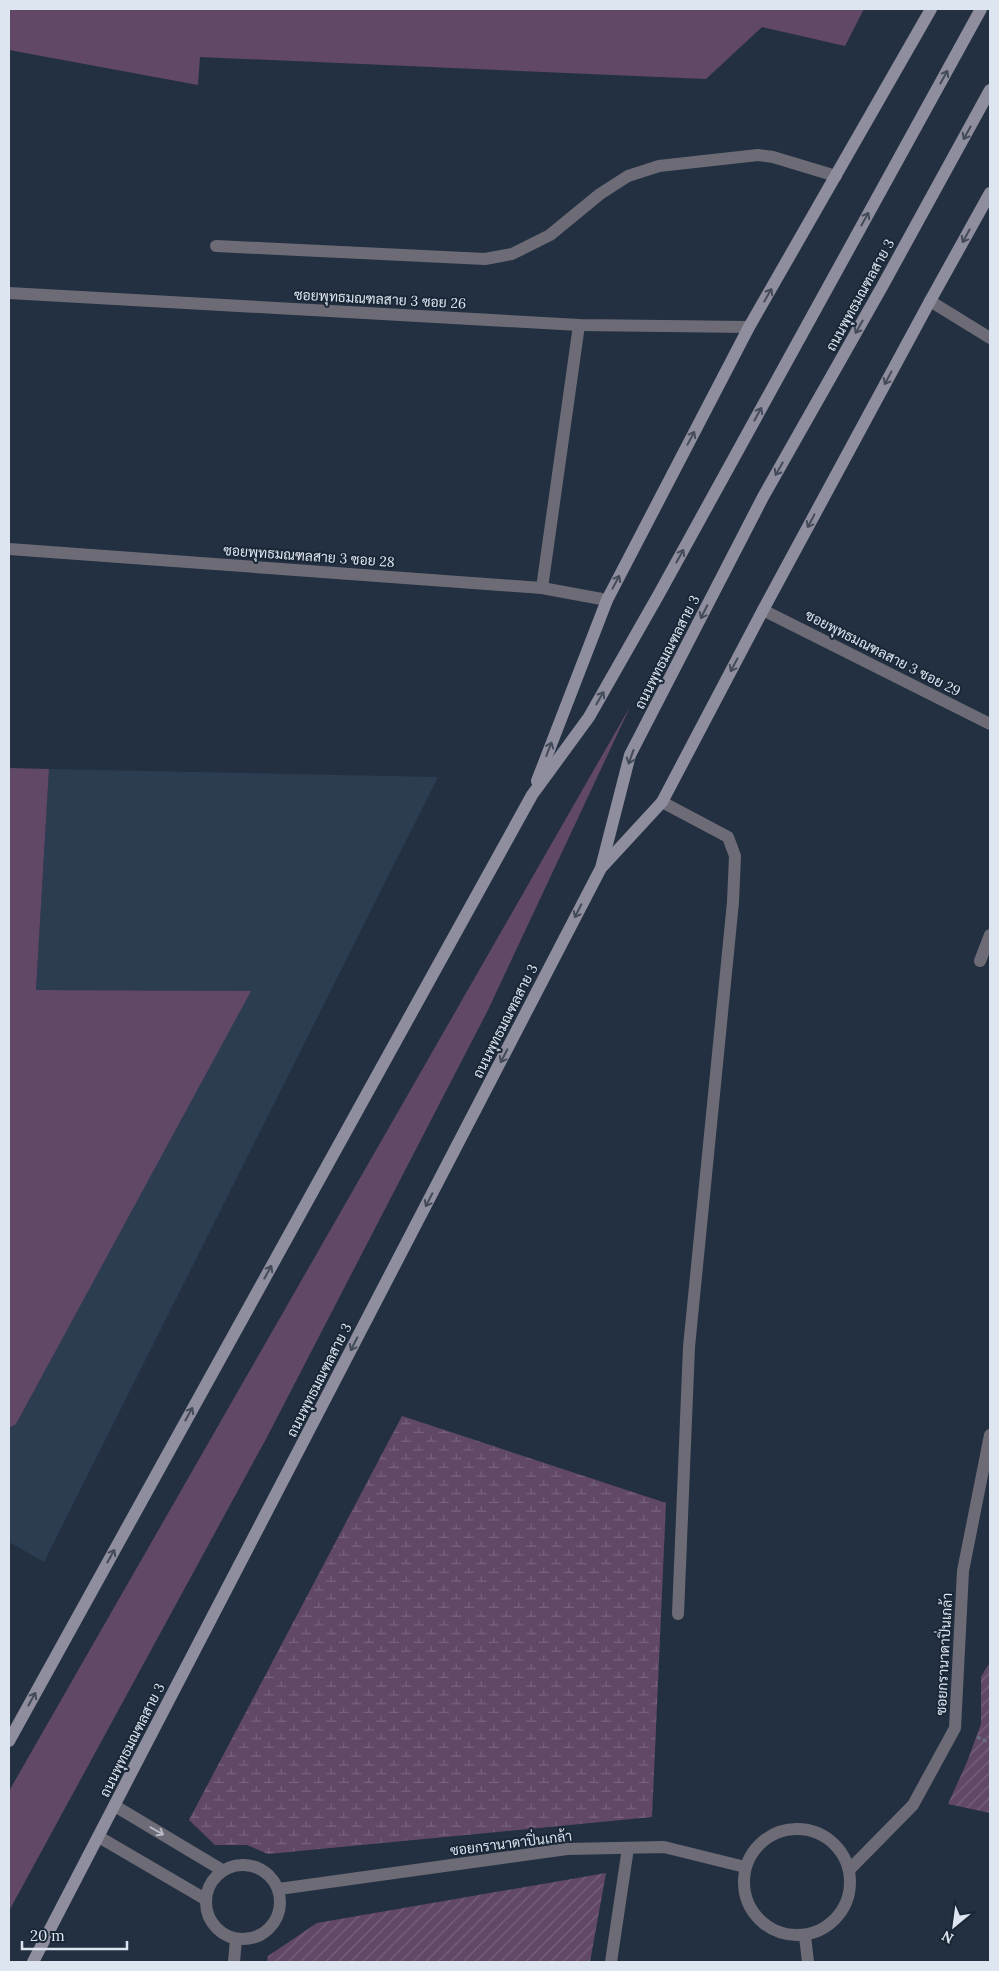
<svg xmlns="http://www.w3.org/2000/svg" width="999" height="1971" viewBox="0 0 999 1971" font-family="Lora,Sarabun,serif">
	<style>
		.built { fill: #2c3d52 }
		.grass { fill: #614867 }
		.wetland { fill: url(#wetland-marsh) }
		.garden { fill: url(#garden-furrows) }
		.lines { fill: none; stroke-linecap: round; stroke-linejoin: round }
		.path { stroke: #677281; stroke-width: 3; stroke-dasharray: 4 2.5; stroke-linecap: butt }
		.service { stroke: #6d6c76; stroke-width: 12 }
		.minor { stroke: #6d6c76; stroke-width: 12 }
		.secondary { stroke: #8f8e9e; stroke-width: 12 }
		.oneway { stroke: #434b5a }
		.oneway2 { stroke: #b6bbc5 }
		.labels { text-anchor: middle; dominant-baseline: central; stroke-width: 4; stroke-linejoin: round; paint-order: stroke }
		.street-label { font-size: 14px; fill: #dde5f0; stroke: #1a2736 }
	</style>
	<defs>
		<pattern id="wetland-marsh" width="20" height="14" patternUnits="userSpaceOnUse" patternTransform="scale(1.25)"><rect width="20" height="14" fill="#614867"/><path d="M1 5h8M5 5V1M11 12h8M15 12V8" fill="none" stroke="#77627d"/></pattern>
		<pattern id="garden-furrows" width="10" height="10" patternUnits="userSpaceOnUse" patternTransform="scale(1.25)"><rect width="10" height="10" fill="#614867"/><path d="M-1 1l2-2M0 10L10 0M9 11l2-2" fill="none" stroke="#77627d"/></pattern>
	</defs>
	<rect width="100%" height="100%" fill="#233041"/>
	<!-- built -->
	<path class="built" d="M49 769 438 777 44 1562 9 1542V1428L16 1424 250 991 36 990Z"/>
	<!-- grass -->
	<g class="grass">
		<path d="M9 9H864L845 46 762 27 706 79 200 57 198 85 9 50Z"/>
		<path d="M631 705 488 1010 266 1439 9 1911V1791Z"/>
		<path d="M9 768 49 769 36 990 251 991 16 1424 9 1428Z"/>
	</g>
	<!-- wetland -->
	<path class="wetland" d="M402 1416 666 1503 652 1817 268 1854 247 1845H215L189 1820Z"/>
	<!-- garden -->
	<g class="garden">
		<path d="M988 1665H990V1813L948 1804 967 1762 981 1724V1677Z"/>
		<path d="M606 1873 590 1962H267L268 1956 317 1923Z"/>
	</g>
	<g class="lines">
		<!-- path -->
		<path class="path" d="M977 1737 986 1741 990 1740"/>
		<!-- service -->
		<path class="service" d="M216 246 485 259 512 254 550 235 600 194 628 176 659 166 758 155 773 157 836 176"/>
		<!-- minor -->
		<g class="minor">
			<path d="M9 293 579 325 749 327"/>
			<path d="M930 301 990 338"/>
			<path d="M9 549 542 588 607 600"/>
			<path d="M542 588 579 325"/>
			<path d="M763 610 990 724"/>
			<path d="M662 802 728 837 735 856 733 902 689 1347 678 1614"/>
			<path d="M980 961 990 935"/>
			<path d="M115 1806 222 1870"/>
			<circle cx="797" cy="1882" r="53"/>
			<path d="M99 1837 205 1899"/>
			<circle cx="243" cy="1902" r="37"/>
			<path d="M850 1869 913 1805 955 1728 963 1571 990 1435"/>
			<path d="M279 1889 567 1849 664 1847 745 1867"/>
			<path d="M805 1936 808 1962"/>
			<path d="M234 1962 236 1939"/>
			<path d="M611 1962 628 1848"/>
		</g>
		<!-- secondary -->
		<g class="secondary">
			<path d="M537 781 607 600 749 327 931 9"/>
			<path d="M603 866 662 802 763 610 930 301 990 193"/>
			<path d="M9 1741 532 795 589 717 659 594 981 9"/>
			<path d="M33 1962 601 868 630 755 763 497 883 285 990 90"/>
		</g>
	</g>
	<!-- one-way arrows -->
	<defs><path id="oneway-shaft" d="M-6 0H5M1.5-3L5.5 0L1.5 3" fill="none" stroke-width="1.6" stroke-linecap="round" stroke-linejoin="round" transform="scale(1.25)"/></defs>
	<g class="oneway">
		<use href="#oneway-shaft" transform="translate(944 77) rotate(-61)"/>
		<use href="#oneway-shaft" transform="translate(967 133) rotate(119)"/>
		<use href="#oneway-shaft" transform="translate(865 219) rotate(-61)"/>
		<use href="#oneway-shaft" transform="translate(966 236) rotate(119)"/>
		<use href="#oneway-shaft" transform="translate(768 295) rotate(-60)"/>
		<use href="#oneway-shaft" transform="translate(859 327) rotate(120)"/>
		<use href="#oneway-shaft" transform="translate(888 378) rotate(118)"/>
		<use href="#oneway-shaft" transform="translate(758 414) rotate(-61)"/>
		<use href="#oneway-shaft" transform="translate(691 438) rotate(-62)"/>
		<use href="#oneway-shaft" transform="translate(779 469) rotate(120)"/>
		<use href="#oneway-shaft" transform="translate(811 521) rotate(118)"/>
		<use href="#oneway-shaft" transform="translate(680 556) rotate(-61)"/>
		<use href="#oneway-shaft" transform="translate(616 582) rotate(-62)"/>
		<use href="#oneway-shaft" transform="translate(704 612) rotate(117)"/>
		<use href="#oneway-shaft" transform="translate(734 665) rotate(118)"/>
		<use href="#oneway-shaft" transform="translate(600 698) rotate(-60)"/>
		<use href="#oneway-shaft" transform="translate(549 749) rotate(-69)"/>
		<use href="#oneway-shaft" transform="translate(631 757) rotate(110)"/>
		<use href="#oneway-shaft" transform="translate(578 911) rotate(117)"/>
		<use href="#oneway-shaft" transform="translate(504 1056) rotate(117)"/>
		<use href="#oneway-shaft" transform="translate(429 1200) rotate(117)"/>
		<use href="#oneway-shaft" transform="translate(268 1272) rotate(-61)"/>
		<use href="#oneway-shaft" transform="translate(354 1344) rotate(117)"/>
		<use href="#oneway-shaft" transform="translate(189 1414) rotate(-61)"/>
		<use href="#oneway-shaft" transform="translate(111 1556) rotate(-61)"/>
		<use href="#oneway-shaft" transform="translate(32 1699) rotate(-61)"/>
	</g>
	<use class="oneway2" href="#oneway-shaft" transform="translate(157 1831) rotate(30)"/>
	<g class="labels">
		<!-- street labels -->
		<g class="street-label">
			<text transform="translate(860 295) rotate(-61)">ถนนพุทธมณฑลสาย 3</text>
			<text transform="translate(380 299) rotate(3)">ซอยพุทธมณฑลสาย 3 ซอย 26</text>
			<text transform="translate(309 556) rotate(4)">ซอยพุทธมณฑลสาย 3 ซอย 28</text>
			<text transform="translate(667 652) rotate(-63)">ถนนพุทธมณฑลสาย 3</text>
			<text transform="translate(883 653) rotate(27)">ซอยพุทธมณฑลสาย 3 ซอย 29</text>
			<text transform="translate(505 1021) rotate(-63)">ถนนพุทธมณฑลสาย 3</text>
			<text transform="translate(319 1380) rotate(-63)">ถนนพุทธมณฑลสาย 3</text>
			<text transform="translate(944 1654) rotate(-87)">ซอยกรานาดาปิ่นเกล้า</text>
			<text transform="translate(132 1740) rotate(-63)">ถนนพุทธมณฑลสาย 3</text>
			<text transform="translate(511 1843) rotate(-7)">ซอยกรานาดาปิ่นเกล้า</text>
		</g>
	</g>
	<!-- border -->
	<rect width="999" height="1971" fill="none" stroke="#dde5f0" stroke-width="20"/>
	<!-- north arrow -->
	<g transform="translate(954 1926) rotate(209)" stroke="#1a2736" stroke-width="4" paint-order="stroke">
	<path d="M0-4L9 19L0 12L-9 19Z" fill="#dde5f0"/>
	<text y="-8" font-size="14" font-weight="bold" text-anchor="middle" fill="#dde5f0">N</text>
	</g>
	<!-- scale -->
	<path d="M22 1941v8h105v-8" fill="none" stroke="#dde5f0" stroke-width="2.5"/>
	<text x="30" y="1941" font-size="15" fill="#dde5f0" stroke="#1a2736" stroke-width="4" paint-order="stroke">20 m</text>
</svg>
